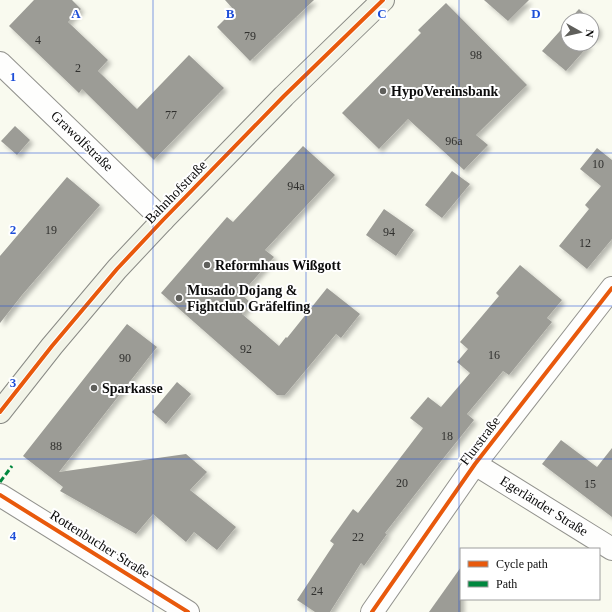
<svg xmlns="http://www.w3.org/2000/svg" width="612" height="612" viewBox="0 0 612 612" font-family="Georgia,serif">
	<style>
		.building { fill: #9c9c96; filter: url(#shadow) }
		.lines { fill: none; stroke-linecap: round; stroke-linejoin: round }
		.street-casing { stroke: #93938e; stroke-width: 24 }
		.secondary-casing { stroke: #898a85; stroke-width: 24 }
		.street { stroke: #fefefd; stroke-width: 22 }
		.secondary { stroke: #f2f4e8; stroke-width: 22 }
		.quiet { stroke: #00873e; stroke-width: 3; stroke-dasharray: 6 3; stroke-linecap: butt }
		.cycleway-casing { stroke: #fff; stroke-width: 6 }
		.cycleway { stroke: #e8590c; stroke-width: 4 }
		.grid { fill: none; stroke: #1d4ed8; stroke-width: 1; stroke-opacity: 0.55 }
		.poi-dot { fill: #5f5f5b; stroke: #fff; stroke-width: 1.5 }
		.labels { text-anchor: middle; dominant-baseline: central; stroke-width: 4; stroke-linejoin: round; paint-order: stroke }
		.number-label { font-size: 12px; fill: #30302e }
		.poi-label { font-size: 14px; font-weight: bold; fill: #0c0c0c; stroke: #fff; text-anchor: start }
		.street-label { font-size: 14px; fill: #0c0c0c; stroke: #fff }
		.grid-label { font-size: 13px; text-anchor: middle; font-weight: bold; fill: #1d4ed8; stroke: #fff; stroke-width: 4; stroke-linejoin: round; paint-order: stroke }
	</style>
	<defs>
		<filter id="shadow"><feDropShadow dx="3.5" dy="3.5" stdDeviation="2" flood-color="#0004"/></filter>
	</defs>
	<rect width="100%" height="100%" fill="#f9faef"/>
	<!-- building -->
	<g class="building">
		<path d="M34 0H72L81 9 68 22 108 60 98 71 137 109 189 55 224 88 154 160 82 89 79 93 9 26Z"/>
		<path d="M225 0H314L250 61 217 27 234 10Z"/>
		<path d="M484 0H529L508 21Z"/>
		<path d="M446 3 527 85 476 135 488 145 464 170 408 119 379 149 342 113 421 33 418 30Z"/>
		<path d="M579 9 591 20H569Z"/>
		<path d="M592 21 598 27V34L592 41Z"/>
		<path d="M568 22V44H590L566 71 542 51Z"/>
		<path d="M15 126 30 140 17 155 1 141Z"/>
		<path d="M303 146 335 175 265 250 274 257 241 294 251 303 242 314 279 346 286 337 287 338 327 288 360 314 341 338 336 334 285 395H277L161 293 227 217 233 222Z"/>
		<path d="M597 148 612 160V239L587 269 559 246 589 209 585 205 601 186 580 169Z"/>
		<path d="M452 171 470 184 442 218 425 205Z"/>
		<path d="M67 177 100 205 22 295 0 323V256Z"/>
		<path d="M384 209 414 230 396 256 366 235Z"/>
		<path d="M520 265 562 300 547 318 552 322 509 375 503 371 467 414 474 420 438 465 385 533 387 534 364 566 361 563 330 612H315L297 600 334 544 330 541 353 509 358 513 423 428 410 418 428 397 441 407 470 373 457 362 468 349 460 342 499 296 496 293Z"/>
		<path d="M127 324 157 347 59 472 186 454 207 472 190 490 236 527 217 550 194 532 186 542 153 514 136 534 60 491 63 487 23 456Z"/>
		<path d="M177 382 191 394 166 424 152 412Z"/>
		<path d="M561 440 597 467 612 448V517L542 464Z"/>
		<path d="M461 567V612H429Z"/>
	</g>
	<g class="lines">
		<defs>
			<g id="street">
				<path d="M0 63 163 220"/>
				<path d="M475 464 612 549"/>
				<path d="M0 495 188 612"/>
				<path d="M372 612 475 464 612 288"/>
			</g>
			<path id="secondary" d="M0 412 52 346 117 269 163 220 284 96 383 0"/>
		</defs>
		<!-- street casing -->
		<use href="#street" class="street-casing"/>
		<!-- secondary casing -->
		<use href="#secondary" class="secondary-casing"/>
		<!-- street -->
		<use href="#street" class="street"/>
		<!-- secondary -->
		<use href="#secondary" class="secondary"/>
		<!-- quiet -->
		<path class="quiet" d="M0 482 12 466"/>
		<defs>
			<g id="cycleway">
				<path d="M0 412 52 346 117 269 163 220 284 96 383 0"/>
				<path d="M0 495 188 612"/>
				<path d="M372 612 475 464 612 288"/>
			</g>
		</defs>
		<!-- cycleway casing -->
		<use href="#cycleway" class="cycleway-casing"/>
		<!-- cycleway -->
		<use href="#cycleway" class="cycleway"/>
	</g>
	<!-- grid -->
	<path class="grid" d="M153 0V612M306 0V612M459 0V612M0 153H612M0 306H612M0 459H612"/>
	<!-- markers -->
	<g class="poi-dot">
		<circle cx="383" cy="91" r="4"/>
		<circle cx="207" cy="265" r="4"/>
		<circle cx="179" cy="298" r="4"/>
		<circle cx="94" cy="388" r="4"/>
	</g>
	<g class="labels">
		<!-- number labels -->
		<g class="number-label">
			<text x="250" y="36">79</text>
			<text x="38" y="40">4</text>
			<text x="476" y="55">98</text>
			<text x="78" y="68">2</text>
			<text x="171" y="115">77</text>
			<text x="454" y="141">96a</text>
			<text x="598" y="164">10</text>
			<text x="296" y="186">94a</text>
			<text x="51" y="230">19</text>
			<text x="389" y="232">94</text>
			<text x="585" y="243">12</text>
			<text x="246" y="349">92</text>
			<text x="494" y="355">16</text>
			<text x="125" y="358">90</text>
			<text x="447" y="436">18</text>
			<text x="56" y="446">88</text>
			<text x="402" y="483">20</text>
			<text x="590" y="484">15</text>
			<text x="358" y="537">22</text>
			<text x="317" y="591">24</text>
		</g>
		<!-- poi labels -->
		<g class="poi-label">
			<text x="391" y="91">HypoVereinsbank</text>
			<text x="215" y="265">Reformhaus Wißgott</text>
			<text x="187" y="290">Musado Dojang &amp;<tspan x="187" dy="16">Fightclub Gräfelfing</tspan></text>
			<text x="102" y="388">Sparkasse</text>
		</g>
		<!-- street labels -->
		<g class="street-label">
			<text transform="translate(82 141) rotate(44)">Grawolfstraße</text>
			<text transform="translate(176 192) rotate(-46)">Bahnhofstraße</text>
			<text transform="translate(480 441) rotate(-53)">Flurstraße</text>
			<text transform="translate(544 506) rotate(32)">Egerländer Straße</text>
			<text transform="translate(100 544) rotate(32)">Rottenbucher Straße</text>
		</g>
	</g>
	<g class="grid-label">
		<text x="76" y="18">A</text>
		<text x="230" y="18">B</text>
		<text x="382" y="18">C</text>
		<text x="536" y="18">D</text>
		<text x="13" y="81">1</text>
		<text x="13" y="234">2</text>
		<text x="13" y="387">3</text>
		<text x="13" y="540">4</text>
	</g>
	<!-- legend -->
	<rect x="460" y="548" width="140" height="52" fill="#ffffff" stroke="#9e9e9e"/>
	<rect x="468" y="561" width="20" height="6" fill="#e8590c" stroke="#9e9e9e"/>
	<text x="496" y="568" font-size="12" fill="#0c0c0c">Cycle path</text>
	<rect x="468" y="581" width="20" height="6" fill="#00873e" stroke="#9e9e9e"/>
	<text x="496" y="588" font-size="12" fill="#0c0c0c">Path</text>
	<!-- north arrow -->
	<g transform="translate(580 32) rotate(98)"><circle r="19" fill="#ffffff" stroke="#9e9e9e"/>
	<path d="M0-3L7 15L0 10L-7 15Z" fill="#5f5f5b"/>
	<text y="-6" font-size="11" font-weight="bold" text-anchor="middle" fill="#0c0c0c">N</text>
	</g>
</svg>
